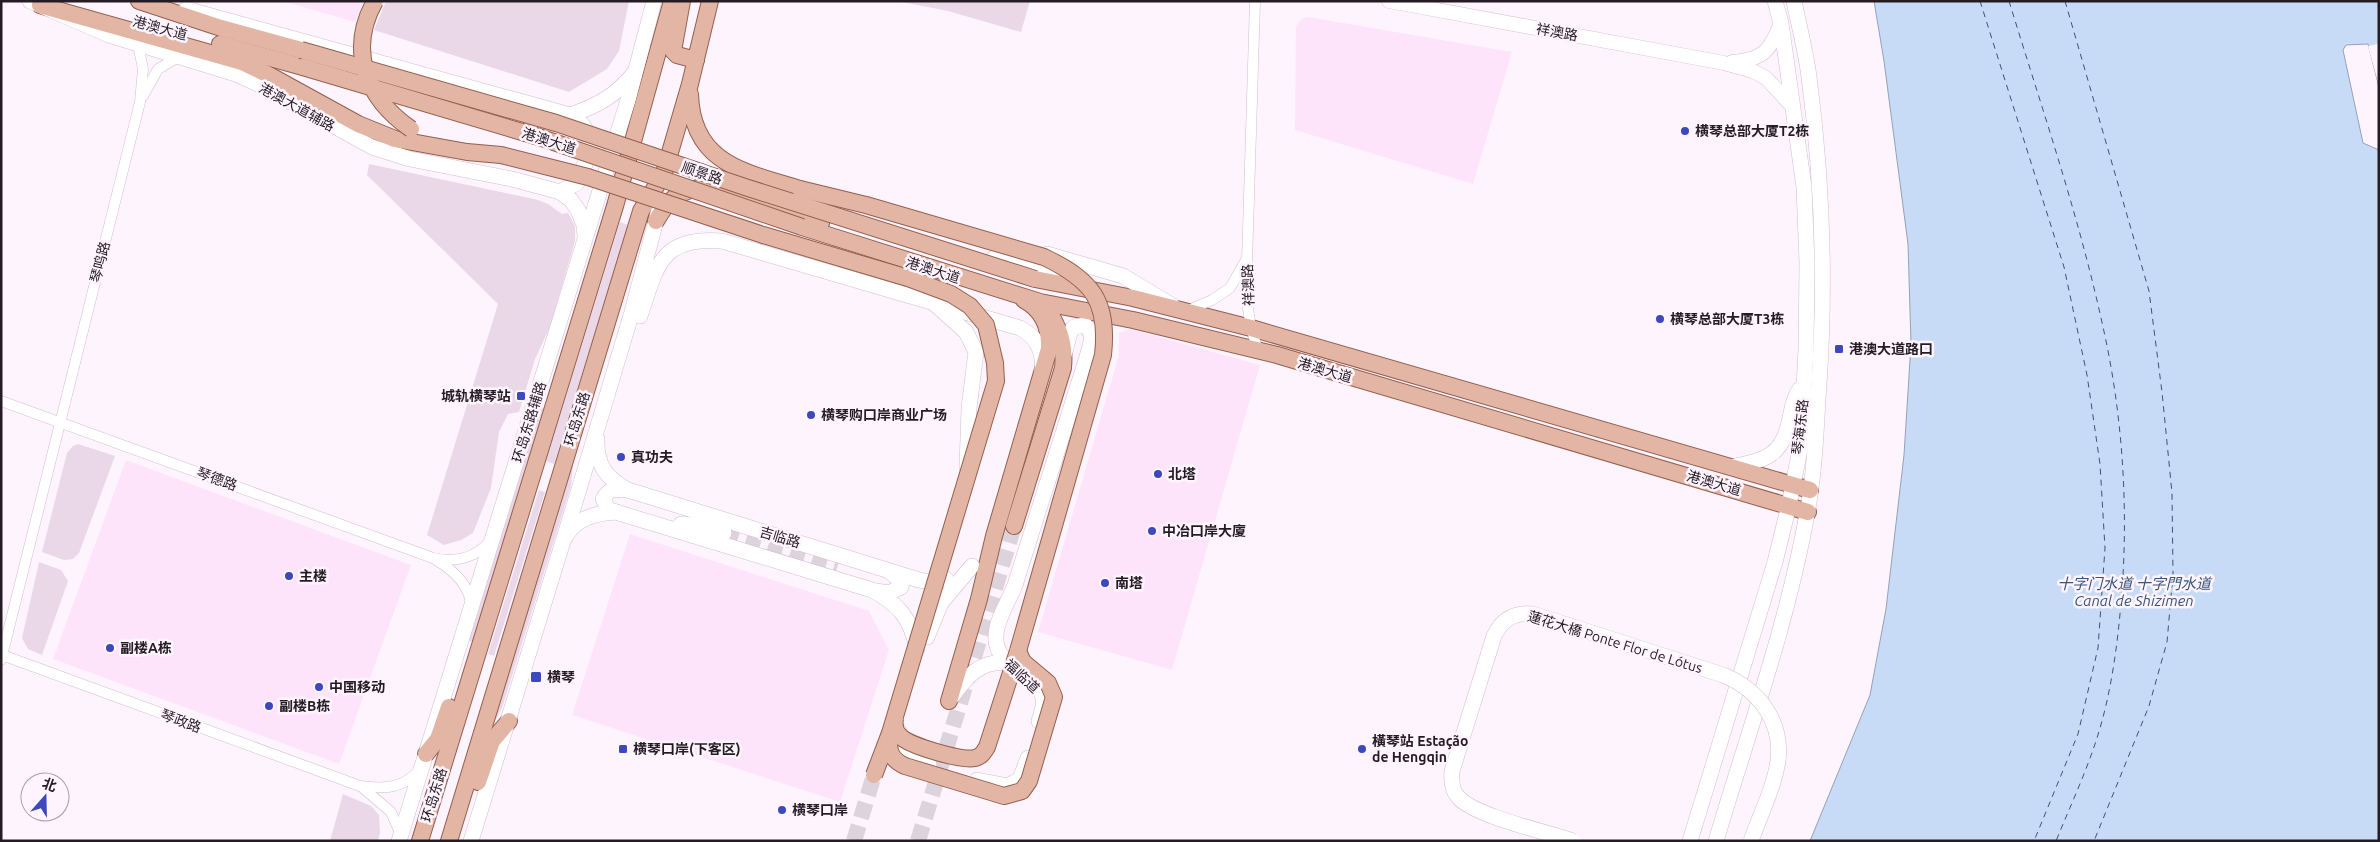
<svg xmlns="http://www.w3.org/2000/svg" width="2380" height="842" viewBox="0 0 2380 842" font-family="Ubuntu,'Noto Sans SC',sans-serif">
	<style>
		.built { fill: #fee4fb }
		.green { fill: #ead8e8 }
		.water { fill: #c7dbf6; stroke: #96a1b7 }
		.pier { fill: #fef4fd }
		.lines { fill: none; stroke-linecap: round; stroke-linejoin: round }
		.ferry { stroke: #37557b; stroke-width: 1; stroke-dasharray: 6 5; stroke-linecap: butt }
		.secondary-tunnel { stroke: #ddd3dc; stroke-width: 15; stroke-dasharray: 15 8; stroke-linecap: butt }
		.primary-tunnel { stroke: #ddd3dc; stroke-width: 16; stroke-dasharray: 16 8; stroke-linecap: butt }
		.minor-casing { stroke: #d4bcd1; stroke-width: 11 }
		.tertiary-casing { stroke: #d4bcd1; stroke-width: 15 }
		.secondary-casing { stroke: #d4bcd1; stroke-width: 16 }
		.primary-casing { stroke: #945f4f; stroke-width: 18 }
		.minor { stroke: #fff; stroke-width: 10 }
		.tertiary { stroke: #fff; stroke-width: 14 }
		.secondary { stroke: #fff; stroke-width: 15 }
		.primary { stroke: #e3b5a4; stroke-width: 16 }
		.secondary-bridge-casing { stroke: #d4bcd1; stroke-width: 16; stroke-linecap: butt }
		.primary-bridge-casing { stroke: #945f4f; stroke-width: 18; stroke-linecap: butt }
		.secondary-bridge { stroke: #fff; stroke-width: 15 }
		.primary-bridge { stroke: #e3b5a4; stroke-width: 16 }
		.poi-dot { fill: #3c48bc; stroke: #fef4fd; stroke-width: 2 }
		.labels { text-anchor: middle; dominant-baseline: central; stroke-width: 5; stroke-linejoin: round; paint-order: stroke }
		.street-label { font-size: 14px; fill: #241b23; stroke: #fef4fd }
		.poi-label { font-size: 14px; font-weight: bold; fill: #241b23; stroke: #fef4fd; text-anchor: start }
		.water-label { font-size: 15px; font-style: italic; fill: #37557b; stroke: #fef4fd }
	</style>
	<rect width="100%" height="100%" fill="#fef4fd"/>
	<!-- built -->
	<g class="built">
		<path d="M282 1H364L355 22Z"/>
		<path d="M1308 17 1512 52 1473 184 1295 130 1296 26 1303 18Z"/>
		<path d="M1130 329 1260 365 1172 670 1038 632 1119 355V333Z"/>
		<path d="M126 460 411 565 339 764 53 659Z"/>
		<path d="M630 534 869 611 889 650 840 802 572 715Z"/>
	</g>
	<!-- green -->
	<g class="green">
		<path d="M386 1H629L619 51 607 69 569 92 374 30Z"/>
		<path d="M897 1H1030L1021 32 948 11Z"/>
		<path d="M369 164 538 200 548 204 562 214 568 213 575 226V241L550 327 535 359 519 412 508 414 499 432 491 488 473 533 461 540 444 545 427 535 498 304 367 175Z"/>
		<path d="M620 222 628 225 554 464 546 461Z"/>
		<path d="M538 407 544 408 473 642 467 640Z"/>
		<path d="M78 444 115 456 79 553 73 559 64 560 42 552 67 453 73 446Z"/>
		<path d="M573 463 571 486 502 708 493 724Z"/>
		<path d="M539 490 545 492 494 656 488 654Z"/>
		<path d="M39 562 61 570 68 581 42 655 28 649 22 638Z"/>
		<path d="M343 794 371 806 379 815 380 833 378 841H330Z"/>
	</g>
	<!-- water -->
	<path class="water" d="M1874 1H2379V87L2368 44 2346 45 2343 50 2363 143 2379 150V841H1810L1870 695 1886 609 1904 455 1911 344 1908 244 1884 61Z"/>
	<!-- pier -->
	<path class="pier" d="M2378 44 2379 48V86L2368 46Z"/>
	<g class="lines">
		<!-- ferry -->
		<g class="ferry">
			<path d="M1980 1 2064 267 2087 375 2100 464 2105 548 2098 648 2078 734 2034 841"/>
			<path d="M2009 1C2042 109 2079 216 2103 327 2123 416 2129 512 2121 603 2117 650 2110 700 2095 744 2084 777 2069 809 2056 841"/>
			<path d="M2065 1 2149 291 2162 392 2172 493 2173 574 2167 642 2149 706 2094 841"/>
		</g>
		<!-- secondary-tunnel -->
		<path class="secondary-tunnel" d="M724 533 837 568"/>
		<!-- primary-tunnel -->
		<g class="primary-tunnel">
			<path d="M854 841 874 775"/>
			<path d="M918 841 1014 526"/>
		</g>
		<defs>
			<g id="minor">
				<path d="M1255 1 1246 296 1251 328 1258 351"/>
				<path d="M143 96 158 69 180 56"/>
				<path d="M1186 311 1212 300 1230 288 1246 260"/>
				<path d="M1 401 433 558C455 563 476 558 491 540"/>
				<path d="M436 560C453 570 468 583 471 603"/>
				<path d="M2 655 360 786C384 789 403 789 419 770"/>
				<path d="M1 660 140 102 143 69 138 44"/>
				<path d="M363 788 391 812 401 835"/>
			</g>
			<g id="tertiary">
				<path d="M1389 1 1724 63 1753 71 1766 78 1793 107"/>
				<path d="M1732 62C1763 60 1770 51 1781 23"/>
			</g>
			<g id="secondary">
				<path d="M30 1 109 35 236 74 264 87 372 147 410 159 512 179 560 192 571 200 578 210 584 225 585 236"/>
				<path d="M186 9 570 115C600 132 589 157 577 183L560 192"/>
				<path d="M570 115C597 106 617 95 634 73"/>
				<path d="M1047 254 1123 276 1173 306"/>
				<path d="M994 258 1061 277"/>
				<path d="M936 305 966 332 976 352 969 408 967 467"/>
				<path d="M640 316C657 266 660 236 722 241L1020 328C1037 337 1044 351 1042 370"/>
				<path d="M597 439C596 465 606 478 628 490L919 580 929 582 946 579"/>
				<path d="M1731 467C1766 460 1783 456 1790 418 1792 408 1794 397 1800 389"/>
				<path d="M619 513 608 509 603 499C609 488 615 489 627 490"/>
				<path d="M681 524 704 526 724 533"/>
				<path d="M566 536C576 518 596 513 616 512L872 590C899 604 911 619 917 649"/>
				<path d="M876 591 889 593 901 587 902 582 889 571"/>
				<path d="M927 637 941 603 972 566"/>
				<path d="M952 697C966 677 981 659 1008 663"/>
				<path d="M1039 721C1041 714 1045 706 1043 698 1038 673 993 668 996 635 997 618 1009 601 1015 585L1087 357C1090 345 1096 334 1085 325L1074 327 1070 333 1064 355"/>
				<path d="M899 731C891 757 908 759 929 765"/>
				<path d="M977 780 1008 786 1020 779 1028 758"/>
				<path d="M399 841 628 100 654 1"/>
				<path d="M471 841 580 486 632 312 659 209"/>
				<path d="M1690 841 1775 562 1789 505 1801 444 1806 350 1807 263 1804 187 1781 23 1775 1"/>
				<path d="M1716 841C1748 733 1787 625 1807 514 1814 476 1816 437 1818 399 1826 292 1823 183 1809 77 1806 52 1799 26 1794 1"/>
			</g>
			<g id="primary">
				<path d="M139 1 221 28 301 50"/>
				<path d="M682 1 673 51 677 55 696 60"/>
				<path d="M40 5 242 62 267 74 358 124 395 139 467 152 501 155"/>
				<path d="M220 44 303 67"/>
				<path d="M690 94C692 164 745 172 800 189"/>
				<path d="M656 221C670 197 678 191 705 187L821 223"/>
				<path d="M802 227 1040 302 1133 320 1277 355 1808 512"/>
				<path d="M1035 279 1133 298 1251 328 1810 490"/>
				<path d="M1014 526 1063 368C1065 347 1061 333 1051 315"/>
				<path d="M949 701 979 599 994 536 1049 349C1050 328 1043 310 1024 300"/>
				<path d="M426 754 438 739 449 707"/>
				<path d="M478 782 492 741 509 721"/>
				<path d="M420 841 615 206 672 1"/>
				<path d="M449 841 641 211 664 173 690 84 710 1"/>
			</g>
		</defs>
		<!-- minor casing -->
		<use href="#minor" class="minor-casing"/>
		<!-- tertiary casing -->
		<use href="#tertiary" class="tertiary-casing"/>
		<!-- secondary casing -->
		<use href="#secondary" class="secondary-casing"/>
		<!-- primary casing -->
		<use href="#primary" class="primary-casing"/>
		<!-- minor -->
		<use href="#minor" class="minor"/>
		<!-- tertiary -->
		<use href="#tertiary" class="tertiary"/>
		<!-- secondary -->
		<use href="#secondary" class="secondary"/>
		<!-- primary -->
		<use href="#primary" class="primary"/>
		<defs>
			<path id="secondary-bridge" d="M1573 841C1547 832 1474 816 1458 797 1452 790 1451 781 1452 771L1494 636C1502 619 1514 612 1533 614L1723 675C1758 689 1783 721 1778 761 1774 788 1760 815 1751 841"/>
			<g id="primary-bridge">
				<path d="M375 1C347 51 367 99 411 129"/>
				<path d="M301 50 556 123 745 187 1035 279"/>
				<path d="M303 67 539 137 802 227"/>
				<path d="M501 155 588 177 763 235 908 278 951 294 970 306 986 325 995 363 996 381 890 733 874 775"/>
				<path d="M800 189 866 205 1044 257C1092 280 1109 301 1103 355L1018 651 987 747C983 753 982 756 975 758 962 761 909 746 900 736 894 731 894 724 895 718"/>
				<path d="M889 738C888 752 892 760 905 766L1004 796 1022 791 1029 781 1054 697 1048 683 1023 662 1018 651"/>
			</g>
		</defs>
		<!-- secondary-bridge casing -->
		<use href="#secondary-bridge" class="secondary-bridge-casing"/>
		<!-- primary-bridge casing -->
		<use href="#primary-bridge" class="primary-bridge-casing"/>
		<!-- secondary-bridge -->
		<use href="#secondary-bridge" class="secondary-bridge"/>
		<!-- primary-bridge -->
		<use href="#primary-bridge" class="primary-bridge"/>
	</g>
	<!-- markers -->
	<g class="poi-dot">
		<circle cx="1685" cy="131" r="5"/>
		<circle cx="1660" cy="319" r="5"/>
		<rect x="1834" y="344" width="10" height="10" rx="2.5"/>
		<rect x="516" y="391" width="10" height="10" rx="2.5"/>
		<circle cx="811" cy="415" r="5"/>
		<circle cx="621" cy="457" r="5"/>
		<circle cx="1158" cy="474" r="5"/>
		<circle cx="1152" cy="531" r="5"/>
		<circle cx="289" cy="576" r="5"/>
		<circle cx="1105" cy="583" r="5"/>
		<circle cx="110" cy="648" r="5"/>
		<rect x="530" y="671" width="12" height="12" rx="2.5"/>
		<circle cx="319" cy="687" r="5"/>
		<circle cx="269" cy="706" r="5"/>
		<rect x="618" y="744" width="10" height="10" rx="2.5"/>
		<circle cx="1362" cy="749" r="5"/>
		<circle cx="782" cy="810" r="5"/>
	</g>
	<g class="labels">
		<!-- street labels -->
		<g class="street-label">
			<text transform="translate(160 28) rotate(15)">港澳大道</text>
			<text transform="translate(1557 32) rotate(10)">祥澳路</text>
			<text transform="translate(297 107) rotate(29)">港澳大道辅路</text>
			<text transform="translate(549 141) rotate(18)">港澳大道</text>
			<text transform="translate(702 173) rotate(19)">顺景路</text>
			<text transform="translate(100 262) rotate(-76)">琴鸣路</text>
			<text transform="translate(933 270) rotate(18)">港澳大道</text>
			<text transform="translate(1248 285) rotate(-92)">祥澳路</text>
			<text transform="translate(1325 370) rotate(16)">港澳大道</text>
			<text transform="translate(577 419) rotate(-73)">环岛东路</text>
			<text transform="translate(529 422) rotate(-73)">环岛东路辅路</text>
			<text transform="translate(1800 427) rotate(-84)">琴海东路</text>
			<text transform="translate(217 479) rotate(20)">琴德路</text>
			<text transform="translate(1714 483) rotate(16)">港澳大道</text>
			<text transform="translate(780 537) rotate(17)">吉临路</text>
			<text transform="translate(1615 642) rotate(17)">蓮花大橋 Ponte Flor de Lótus</text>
			<text transform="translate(1022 676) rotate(43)">福临道</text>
			<text transform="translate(181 721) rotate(20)">琴政路</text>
			<text transform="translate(434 795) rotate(-73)">环岛东路</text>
		</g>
		<!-- poi labels -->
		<g class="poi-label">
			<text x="1695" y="131">横琴总部大厦T2栋</text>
			<text x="1670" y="319">横琴总部大厦T3栋</text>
			<text x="1849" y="349">港澳大道路口</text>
			<text x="511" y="396" text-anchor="end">城轨横琴站</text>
			<text x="821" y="415">横琴购口岸商业广场</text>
			<text x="631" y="457">真功夫</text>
			<text x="1168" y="474">北塔</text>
			<text x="1162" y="531">中冶口岸大廈</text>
			<text x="299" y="576">主楼</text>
			<text x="1115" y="583">南塔</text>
			<text x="120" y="648">副楼A栋</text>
			<text x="547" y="677">横琴</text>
			<text x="329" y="687">中国移动</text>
			<text x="279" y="706">副楼B栋</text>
			<text x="1372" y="741">橫琴站 Estação<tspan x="1372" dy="16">de Hengqin</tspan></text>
			<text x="633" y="749">横琴口岸(下客区)</text>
			<text x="792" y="810">横琴口岸</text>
		</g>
		<!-- water labels -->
		<g class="water-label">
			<text x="2134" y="583">十字门水道 十字門水道<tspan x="2134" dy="17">Canal de Shizimen</tspan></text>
		</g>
	</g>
	<!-- border -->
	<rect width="2380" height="842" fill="none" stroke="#241b23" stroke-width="5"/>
	<!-- north arrow -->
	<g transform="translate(45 797) rotate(20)"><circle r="24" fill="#fef4fd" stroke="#a79da6"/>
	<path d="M0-4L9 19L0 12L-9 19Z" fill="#3c48bc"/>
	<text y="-8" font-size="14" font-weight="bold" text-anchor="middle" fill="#241b23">北</text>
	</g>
</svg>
